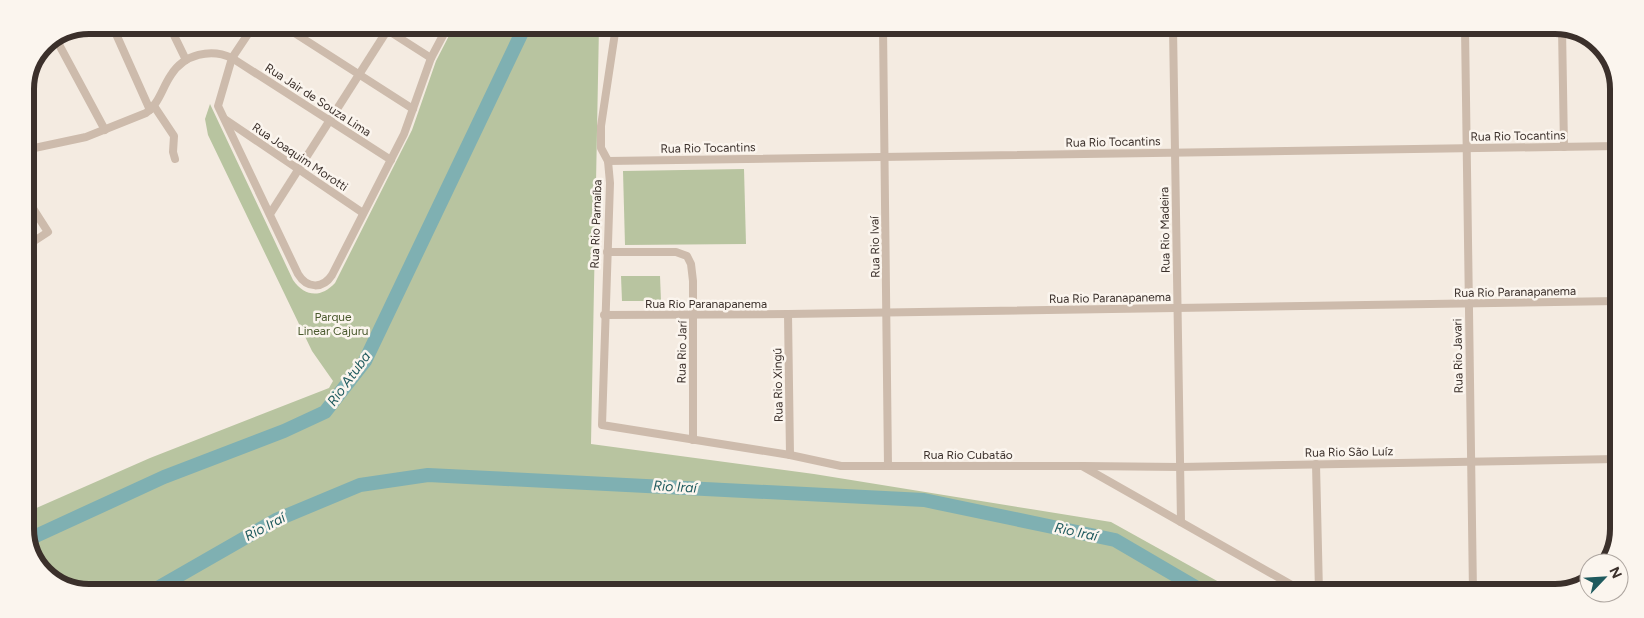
<svg xmlns="http://www.w3.org/2000/svg" width="1644" height="618" viewBox="0 0 1644 618" font-family="Figtree,sans-serif">
	<style>
		.green { fill: #b8c4a0 }
		.lines { fill: none; stroke-linecap: round; stroke-linejoin: round }
		.river { stroke: #7fb0b2; stroke-width: 14 }
		.minor { stroke: #cdbbac; stroke-width: 8 }
		.labels { text-anchor: middle; dominant-baseline: central; stroke-width: 5; stroke-linejoin: round; paint-order: stroke }
		.street-label { font-size: 12px; fill: #3b302b; stroke: #fbf5ee }
		.park-label { font-size: 12px; fill: #4a5a2e; stroke: #fbf5ee }
		.water-label { font-size: 14px; font-style: italic; fill: #1f5a5e; stroke: #fbf5ee }
		.rim { fill: none; stroke: #3b302b; stroke-width: 6 }
	</style>
	<rect width="100%" height="100%" fill="#f4ebe1"/>
	<!-- green -->
	<g class="green">
		<path d="M454 26H599L591 444 814 474 1111 522 1237 592 68 590 38 568 25 534V513L150 458 329 388 333 381 312 351 208 135 205 119 210 104 293 280C305 297 321 298 335 283L412 130 436 61Z"/>
		<path d="M744 169 746 244 625 245 623 171Z"/>
		<path d="M621 276H660L661 301H622Z"/>
	</g>
	<g class="lines">
		<!-- river -->
		<g class="river">
			<path d="M27 540 164 477 284 431 325 412 365 361 525 26"/>
			<path d="M154 590 276 520 360 485 428 475 924 500 1115 540 1204 592"/>
		</g>
		<!-- minor -->
		<g class="minor">
			<path d="M112 25 150 110"/>
			<path d="M169 25 186 60"/>
			<path d="M254 25 232 58 218 106 298 274C307 289 323 289 332 275L404 134 431 58 448 26"/>
			<path d="M282 25 413 109"/>
			<path d="M381 26 431 58"/>
			<path d="M616 26 601 126V148L608 161 610 183 602 425 790 455 841 466H1082L1304 592"/>
			<path d="M883 27 888 466"/>
			<path d="M1173 28 1181 522"/>
			<path d="M1465 28 1473 593"/>
			<path d="M1562 28 1564 147"/>
			<path d="M56 39 105 130"/>
			<path d="M154 106 174 136 173 152 175 159"/>
			<path d="M226 120 363 213"/>
			<path d="M25 150 86 137 146 113C159 104 162 88 171 75 184 54 211 48 232 58L391 160"/>
			<path d="M608 161 1618 146"/>
			<path d="M25 212 32 207 48 232 25 247"/>
			<path d="M270 214 390 26"/>
			<path d="M607 252H676L687 256 691 264 693 281V440"/>
			<path d="M788 314 790 455"/>
			<path d="M604 315 788 314 1617 301"/>
			<path d="M1316 464 1319 592"/>
			<path d="M1083 466 1180 467 1616 459"/>
		</g>
	</g>
	<g class="labels">
		<!-- street labels -->
		<g class="street-label">
			<text transform="translate(318 100) rotate(33)">Rua Jair de Souza Lima</text>
			<text transform="translate(1518 136) rotate(-1)">Rua Rio Tocantins</text>
			<text transform="translate(1113 142) rotate(-1)">Rua Rio Tocantins</text>
			<text transform="translate(708 148) rotate(-1)">Rua Rio Tocantins</text>
			<text transform="translate(300 157) rotate(34)">Rua Joaquim Morotti</text>
			<text transform="translate(596 224) rotate(-88)">Rua Rio Parnaíba</text>
			<text transform="translate(1165 230) rotate(-91)">Rua Rio Madeira</text>
			<text transform="translate(875 247) rotate(-91)">Rua Rio Ivaí</text>
			<text transform="translate(1515 292) rotate(-1)">Rua Rio Paranapanema</text>
			<text transform="translate(1110 298) rotate(-1)">Rua Rio Paranapanema</text>
			<text x="706" y="304">Rua Rio Paranapanema</text>
			<text transform="translate(682 352) rotate(-89)">Rua Rio Jarí</text>
			<text transform="translate(1458 356) rotate(-91)">Rua Rio Javari</text>
			<text transform="translate(778 385) rotate(-91)">Rua Rio Xingú</text>
			<text transform="translate(1349 452) rotate(-1)">Rua Rio São Luíz</text>
			<text x="968" y="455">Rua Rio Cubatão</text>
		</g>
		<!-- park labels -->
		<g class="park-label">
			<text x="333" y="317">Parque<tspan x="333" dy="14">Linear Cajuru</tspan></text>
		</g>
		<!-- water labels -->
		<g class="water-label">
			<text transform="translate(349 379) rotate(-54)">Rio Atuba</text>
			<text transform="translate(675 487) rotate(3)">Rio Iraí</text>
			<text transform="translate(265 527) rotate(-28)">Rio Iraí</text>
			<text transform="translate(1076 532) rotate(12)">Rio Iraí</text>
		</g>
	</g>
	<!-- crop -->
	<path d="M0 0H1644V618H0ZM89 34H1555A55 55 0 0 1 1610 89V529A55 55 0 0 1 1555 584H89A55 55 0 0 1 34 529V89A55 55 0 0 1 89 34Z" fill="#fbf5ee" fill-rule="evenodd"/>
	<path class="rim" d="M89 34H1555A55 55 0 0 1 1610 89V529A55 55 0 0 1 1555 584H89A55 55 0 0 1 34 529V89A55 55 0 0 1 89 34Z"/>
	<!-- north arrow -->
	<g transform="translate(1604 578) rotate(65)"><circle r="24" fill="#fbf5ee" stroke="#aea6a0"/>
	<path d="M0-4L9 19L0 12L-9 19Z" fill="#1f5a5e"/>
	<text y="-8" font-size="14" font-weight="bold" text-anchor="middle" fill="#3b302b">N</text>
	</g>
</svg>
